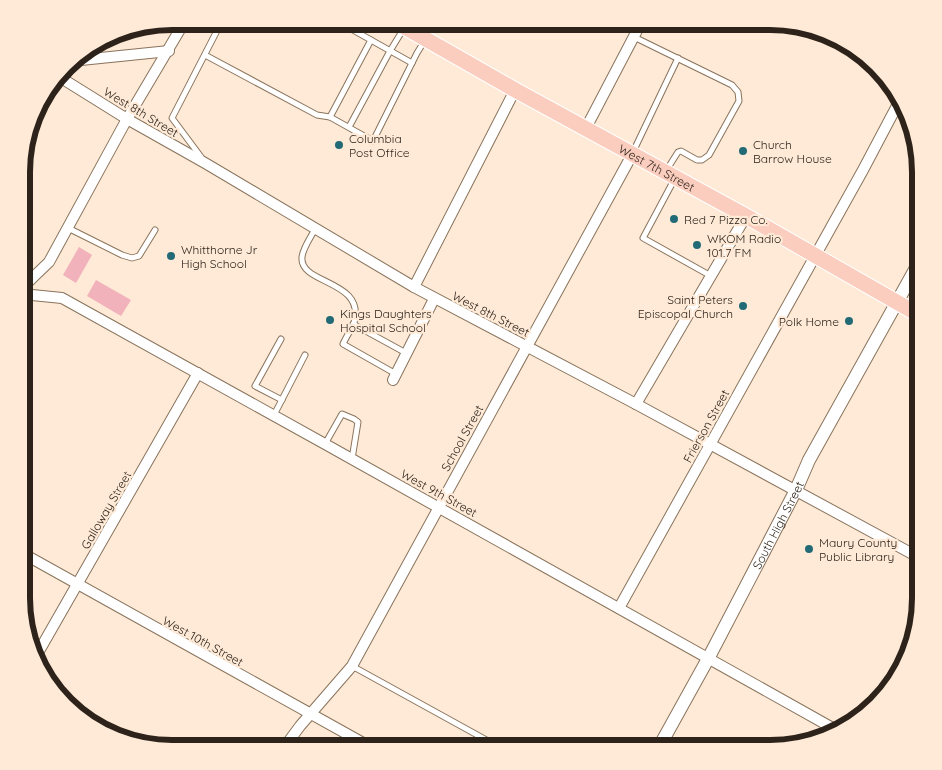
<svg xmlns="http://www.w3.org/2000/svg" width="942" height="770" viewBox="0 0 942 770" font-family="Quicksand,sans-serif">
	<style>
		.green { fill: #f1b2bb }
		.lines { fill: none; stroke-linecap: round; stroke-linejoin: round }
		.service-casing { stroke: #89735c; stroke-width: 7 }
		.minor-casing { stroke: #89735c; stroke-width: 12 }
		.tertiary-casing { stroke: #89735c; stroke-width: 14 }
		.primary-casing { stroke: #fff; stroke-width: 17 }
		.service { stroke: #fff; stroke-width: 5 }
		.minor { stroke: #fff; stroke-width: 10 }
		.tertiary { stroke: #fff; stroke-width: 12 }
		.primary { stroke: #fbcdbe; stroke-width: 15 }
		.poi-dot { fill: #216a76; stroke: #feead6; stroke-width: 2 }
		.labels { text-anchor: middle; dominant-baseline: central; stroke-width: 4.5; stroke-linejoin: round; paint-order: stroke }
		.street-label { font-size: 12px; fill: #2d231a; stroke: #feead6 }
		.poi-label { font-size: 12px; fill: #2d231a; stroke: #feead6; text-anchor: start }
		.rim { fill: none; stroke: #2d231a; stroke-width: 6 }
	</style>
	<rect width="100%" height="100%" fill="#feead6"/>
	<!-- green -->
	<g class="green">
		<path d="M79 247 92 255 76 283 63 275Z"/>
		<path d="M96 280 131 300 121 316 87 296Z"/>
	</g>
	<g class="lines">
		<defs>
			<g id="service">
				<path d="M337 21 412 63"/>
				<path d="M634 37 732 85 738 92 739 101 709 155 702 160H697L681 151 678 152 666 171"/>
				<path d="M371 40 330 117 373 141 417 53 425 40"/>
				<path d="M205 55 317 115 330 117"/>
				<path d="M349 127 390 51 404 28"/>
				<path d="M633 152 678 58"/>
				<path d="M201 157 172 118 222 21"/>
				<path d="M674 180 643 238 711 276"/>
				<path d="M68 228 122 255 132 258 139 256 155 230"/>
				<path d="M315 229C311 237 303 248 302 257 299 285 366 279 354 323 351 330 346 337 343 344L396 374"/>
				<path d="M353 324 406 353"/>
				<path d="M281 339 255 386 282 400"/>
				<path d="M274 415 305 355"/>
				<path d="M325 444 342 414 354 419 358 422 352 459"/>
				<path d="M352 666 490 742"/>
			</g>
			<g id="minor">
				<path d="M71 61 169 51"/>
				<path d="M58 76 127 119 205 163 414 287 636 404 920 558"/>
				<path d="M586 128 642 21"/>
				<path d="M414 287 515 90"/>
				<path d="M22 288 49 262 127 119 185 21"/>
				<path d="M22 294 62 298 325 444 838 731"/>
				<path d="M393 380 434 299"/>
				<path d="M636 404 746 216"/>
				<path d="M22 553 374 749"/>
				<path d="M619 608 863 170 900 100"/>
				<path d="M35 658 198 373"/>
				<path d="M283 749 300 726 352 666 633 153"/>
			</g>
			<g id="tertiary">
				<path id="s1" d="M658 749 709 657 796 490 809 460 921 259"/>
			</g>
			<g id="primary">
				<path id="s2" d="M394 21 515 90 746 216 921 316"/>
			</g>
		</defs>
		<!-- service casing -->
		<use href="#service" class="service-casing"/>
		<!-- minor casing -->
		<use href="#minor" class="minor-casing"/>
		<!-- tertiary casing -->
		<use href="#tertiary" class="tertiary-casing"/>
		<!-- primary casing -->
		<use href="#primary" class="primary-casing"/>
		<!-- service -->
		<use href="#service" class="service"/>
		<!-- minor -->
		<use href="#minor" class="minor"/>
		<!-- tertiary -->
		<use href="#tertiary" class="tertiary"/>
		<!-- primary -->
		<use href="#primary" class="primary"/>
	</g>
	<!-- markers -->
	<g class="poi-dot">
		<circle cx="339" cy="145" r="5"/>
		<circle cx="743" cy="151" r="5"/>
		<circle cx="674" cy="219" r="5"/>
		<circle cx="697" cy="245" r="5"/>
		<circle cx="171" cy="256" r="5"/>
		<circle cx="743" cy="306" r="5"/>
		<circle cx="330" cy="320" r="5"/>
		<circle cx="849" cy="321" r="5"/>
		<circle cx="809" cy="549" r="5"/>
	</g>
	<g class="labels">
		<!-- street labels -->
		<g class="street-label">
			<text transform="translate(141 112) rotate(31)">West 8th Street</text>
			<text stroke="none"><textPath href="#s2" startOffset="301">West 7th Street</textPath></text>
			<text transform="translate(491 314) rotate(27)">West 8th Street</text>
			<text transform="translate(706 426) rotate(-61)">Frierson Street</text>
			<text transform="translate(462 438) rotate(-61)">School Street</text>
			<text transform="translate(439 493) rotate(29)">West 9th Street</text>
			<text transform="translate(106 510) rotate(-60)">Galloway Street</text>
			<text stroke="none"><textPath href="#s1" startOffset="254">South High Street</textPath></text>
			<text transform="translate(203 641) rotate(29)">West 10th Street</text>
		</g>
		<!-- poi labels -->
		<g class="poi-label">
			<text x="349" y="138">Columbia<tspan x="349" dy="14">Post Office</tspan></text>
			<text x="753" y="144">Church<tspan x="753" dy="14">Barrow House</tspan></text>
			<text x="684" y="219">Red 7 Pizza Co.</text>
			<text x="707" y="238">WKOM Radio<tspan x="707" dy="14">101.7 FM</tspan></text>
			<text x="181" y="249">Whitthorne Jr<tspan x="181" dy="14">High School</tspan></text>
			<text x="733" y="299" text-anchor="end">Saint Peters<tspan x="733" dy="14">Episcopal Church</tspan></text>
			<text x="340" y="313">Kings Daughters<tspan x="340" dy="14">Hospital School</tspan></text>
			<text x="839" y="321" text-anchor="end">Polk Home</text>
			<text x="819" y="542">Maury County<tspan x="819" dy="14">Public Library</tspan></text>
		</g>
	</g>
	<!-- crop -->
	<path d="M0 0H942V770H0ZM172 30H770A142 142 0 0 1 912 172V598A142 142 0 0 1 770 740H172A142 142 0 0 1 30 598V172A142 142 0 0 1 172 30Z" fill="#feead6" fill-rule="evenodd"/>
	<path class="rim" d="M172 30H770A142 142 0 0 1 912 172V598A142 142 0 0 1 770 740H172A142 142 0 0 1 30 598V172A142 142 0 0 1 172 30Z"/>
</svg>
